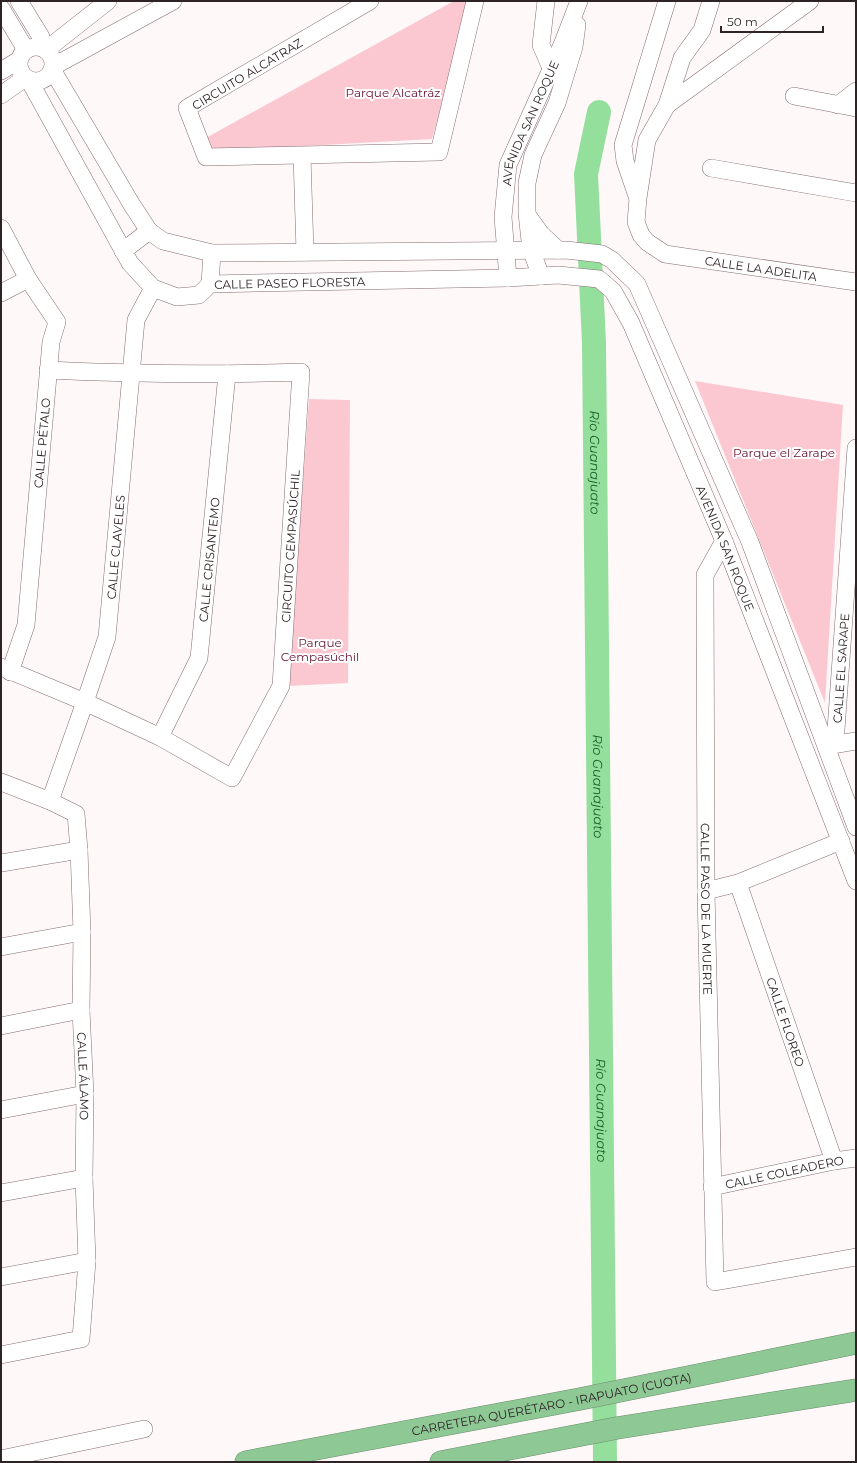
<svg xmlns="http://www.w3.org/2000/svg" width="857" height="1463" viewBox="0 0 857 1463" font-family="Montserrat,sans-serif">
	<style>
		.green { fill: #fbc8d1 }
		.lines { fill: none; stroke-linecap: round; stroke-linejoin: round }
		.river { stroke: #95df9d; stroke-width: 24 }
		.minor-casing { stroke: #856c71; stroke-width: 18 }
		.highway-casing { stroke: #6c8e6d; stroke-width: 23 }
		.minor { stroke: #fff; stroke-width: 17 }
		.highway { stroke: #8ec894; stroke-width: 22 }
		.labels { text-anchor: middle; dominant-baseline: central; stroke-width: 4; stroke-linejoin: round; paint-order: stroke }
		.street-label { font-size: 12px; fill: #2e2325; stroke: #fff }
		.park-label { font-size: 12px; fill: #67132f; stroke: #fff }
		.water-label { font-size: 13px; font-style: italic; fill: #166328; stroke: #fff }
	</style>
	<rect width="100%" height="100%" fill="#fef8f9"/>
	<!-- green -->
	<g class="green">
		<path d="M454 1H471L432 139 211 151 204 139Z"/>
		<path d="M695 381 843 405 825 703Z"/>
		<path d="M309 399 350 400 348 683 288 686Z"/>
	</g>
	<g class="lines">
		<!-- river -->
		<path class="river" id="s1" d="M599 112 586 174 594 343 605 1462"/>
		<defs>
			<g id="minor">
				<path d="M19 1 41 37 43 48"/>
				<path d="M370 1 187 108 206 157 439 152 475 1"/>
				<path d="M546 1 541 45 554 75"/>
				<path id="s2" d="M711 1 702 30 682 58 667 105 647 140 638 198 636 222 641 235 647 242 665 254 856 282"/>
				<path d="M1 8 26 50"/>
				<circle cx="36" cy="64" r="17"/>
				<path d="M47 51 56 42 108 1"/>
				<path d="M54 66 173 1"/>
				<path d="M1 71 19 60"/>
				<path d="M53 71 132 205 149 231 163 241 212 253 566 250 602 254 612 260 637 284 750 542 856 827"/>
				<path id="s3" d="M29 80 130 263 153 288 177 297 199 295 210 284 508 278 558 275 599 279 613 291 631 323 724 541 856 881"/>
				<path d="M1 95 25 78"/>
				<path d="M794 96 856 108"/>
				<path d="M667 105 810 1"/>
				<path d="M838 105 856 91"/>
				<path d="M302 156 305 252"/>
				<path d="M711 168 856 193"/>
				<path d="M637 196 625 161 623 145 667 1"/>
				<path d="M528 216 541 234 558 250"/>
				<path d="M1 228 28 279 57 322 51 342 26 625 10 672"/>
				<path d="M123 251 149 231"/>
				<path d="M541 276 531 250 527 213V183L533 155 557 103 574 47 577 25"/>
				<path id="s4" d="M508 278 503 217 508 165 562 45 579 1"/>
				<path d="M210 284 212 253"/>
				<path d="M1 293 28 279"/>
				<path id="s5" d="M724 541 705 575 706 891 715 1282 856 1257"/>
				<path id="s6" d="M1 667 85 702 160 737 232 778 281 686 301 372C217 375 133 374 48 370"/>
				<path id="s7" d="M160 737 199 658 227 374"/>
				<path id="s8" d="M835 744 856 448"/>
				<path d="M826 746 856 741"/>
				<path id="s9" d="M1 782 50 801 76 814 79 850 82 932 81 1010 85 1094 84 1178 87 1261 81 1339 1 1355"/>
				<path id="s10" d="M50 801 85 702 107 637 136 320 153 288"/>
				<path d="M1 863 79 850"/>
				<path id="s11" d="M738 883 834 1161"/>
				<path d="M706 891 738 883 841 841"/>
				<path d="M1 947 82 932"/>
				<path d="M1 1026 81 1010"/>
				<path d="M1 1110 85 1094"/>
				<path id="s12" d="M712 1187 834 1161 856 1158"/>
				<path d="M1 1193 84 1178"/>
				<path d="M1 1277 87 1261"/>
				<path d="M1 1459 144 1429"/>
			</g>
			<g id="highway">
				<path id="s13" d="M246 1462 580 1399 856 1343"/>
				<path d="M441 1462 617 1428 856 1390"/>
			</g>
		</defs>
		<!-- minor casing -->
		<use href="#minor" class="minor-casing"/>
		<!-- highway casing -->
		<use href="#highway" class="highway-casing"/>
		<!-- minor -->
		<use href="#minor" class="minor"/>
		<!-- highway -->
		<use href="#highway" class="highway"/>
	</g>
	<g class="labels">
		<!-- street labels -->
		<g class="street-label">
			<text transform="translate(247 74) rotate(-31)">CIRCUITO ALCATRAZ</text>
			<text stroke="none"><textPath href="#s4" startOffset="160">AVENIDA SAN ROQUE</textPath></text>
			<text stroke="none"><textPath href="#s2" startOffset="379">CALLE LA ADELITA</textPath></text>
			<text stroke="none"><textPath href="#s3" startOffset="386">CALLE PASEO FLORESTA</textPath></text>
			<text transform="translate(42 443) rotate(-85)">CALLE PÉTALO</text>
			<text stroke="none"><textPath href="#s6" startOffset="501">CIRCUITO CEMPASÚCHIL</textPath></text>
			<text stroke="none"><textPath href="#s10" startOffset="264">CALLE CLAVELES</textPath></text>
			<text stroke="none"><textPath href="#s3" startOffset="995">AVENIDA SAN ROQUE</textPath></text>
			<text stroke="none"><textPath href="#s7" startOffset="187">CALLE CRISANTEMO</textPath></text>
			<text stroke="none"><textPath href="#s8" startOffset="76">CALLE EL SARAPE</textPath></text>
			<text stroke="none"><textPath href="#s5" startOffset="373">CALLE PASO DE LA MUERTE</textPath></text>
			<text stroke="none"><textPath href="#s11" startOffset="147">CALLE FLOREO</textPath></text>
			<text stroke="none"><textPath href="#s9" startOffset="344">CALLE ÁLAMO</textPath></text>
			<text stroke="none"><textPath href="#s12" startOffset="74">CALLE COLEADERO</textPath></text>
			<text stroke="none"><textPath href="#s13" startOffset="311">CARRETERA QUERÉTARO - IRAPUATO (CUOTA)</textPath></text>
		</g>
		<!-- park labels -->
		<g class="park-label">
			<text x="393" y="92">Parque Alcatráz</text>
			<text x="784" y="452">Parque el Zarape</text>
			<text x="320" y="642">Parque<tspan x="320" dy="14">Cempasúchil</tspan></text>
		</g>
		<!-- water labels -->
		<g class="water-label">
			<text stroke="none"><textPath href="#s1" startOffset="352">Río Guanajuato</textPath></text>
			<text stroke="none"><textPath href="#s1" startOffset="676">Río Guanajuato</textPath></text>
			<text stroke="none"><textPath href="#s1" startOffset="1000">Río Guanajuato</textPath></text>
		</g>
	</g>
	<!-- border -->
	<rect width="857" height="1463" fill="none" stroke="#2e2325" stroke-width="4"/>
	<!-- scale -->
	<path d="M721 26v6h102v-6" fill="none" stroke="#2e2325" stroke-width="2"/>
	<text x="727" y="26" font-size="12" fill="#2e2325" stroke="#ffffff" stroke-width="3" paint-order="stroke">50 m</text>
</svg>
